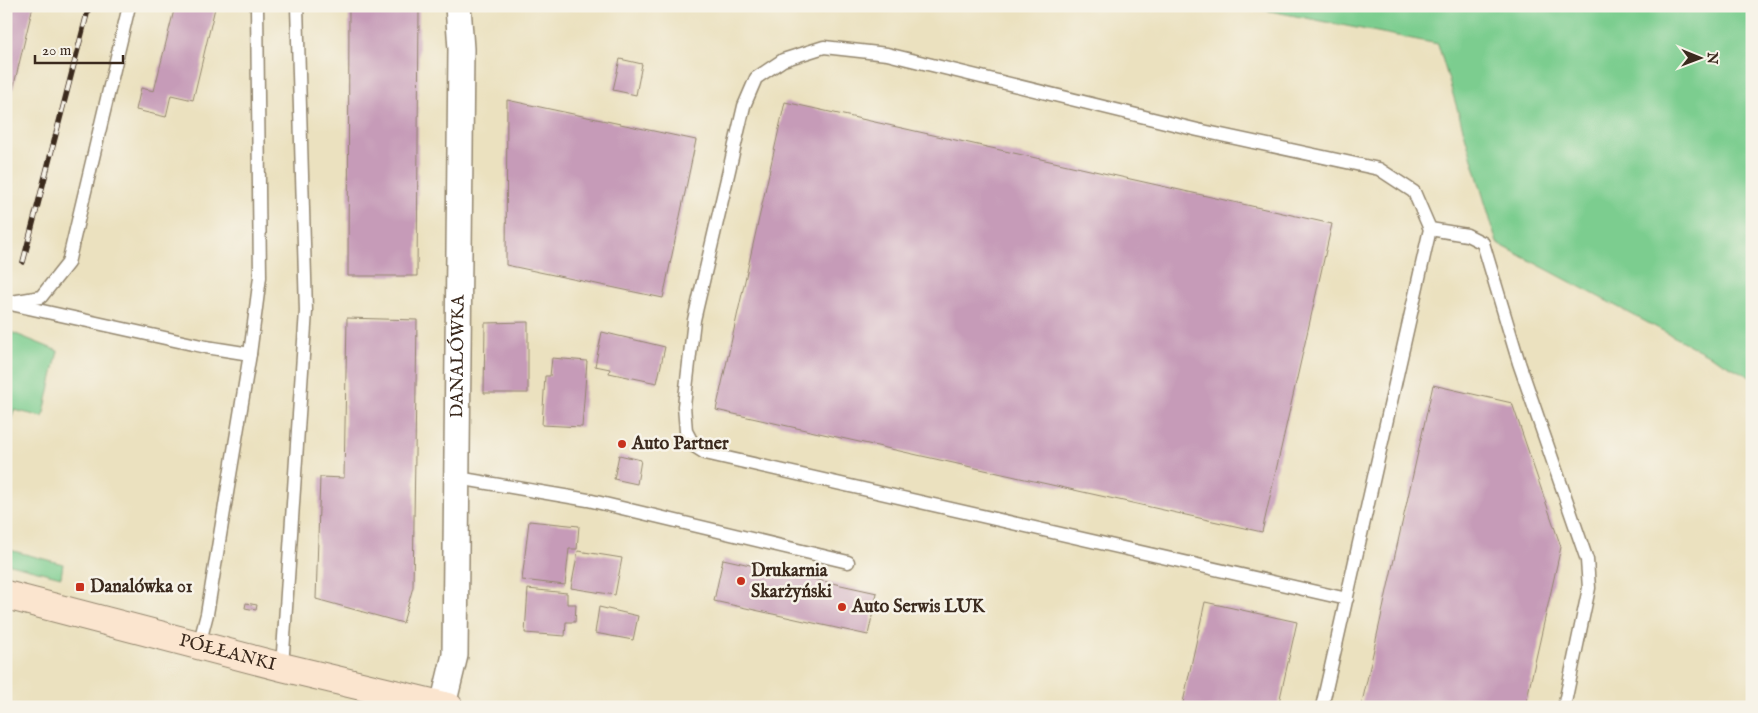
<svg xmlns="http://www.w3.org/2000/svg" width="1758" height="713" viewBox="0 0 1758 713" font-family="'IM FELL English',serif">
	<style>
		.green { fill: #7bcd8f; stroke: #5b7c56 }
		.building { fill: #c69bb8 }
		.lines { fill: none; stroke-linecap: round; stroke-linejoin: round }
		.lane-casing { stroke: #93866e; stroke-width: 15 }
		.street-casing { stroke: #93866e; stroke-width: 28 }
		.secondary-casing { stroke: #93866e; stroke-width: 30 }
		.lane { stroke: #fff; stroke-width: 12 }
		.street { stroke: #fff; stroke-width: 25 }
		.secondary { stroke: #fbe5cf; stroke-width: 28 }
		.rail-casing { stroke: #3b2a1e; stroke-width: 5.5 }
		.rail { stroke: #f7f3e8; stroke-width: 4; stroke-dasharray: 11; stroke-linecap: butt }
		.poi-dot { fill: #c8321e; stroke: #f7f3e8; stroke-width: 2 }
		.labels { text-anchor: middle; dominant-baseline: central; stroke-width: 5; stroke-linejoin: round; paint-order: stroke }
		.street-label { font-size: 18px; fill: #3b2a1e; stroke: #f7f3e8 }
		.poi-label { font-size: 18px; font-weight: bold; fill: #3b2a1e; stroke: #f7f3e8; text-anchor: start }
	</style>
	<rect width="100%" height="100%" fill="#f7f3e8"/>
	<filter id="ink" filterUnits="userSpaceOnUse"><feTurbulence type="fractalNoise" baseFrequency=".02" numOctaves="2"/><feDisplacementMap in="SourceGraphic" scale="10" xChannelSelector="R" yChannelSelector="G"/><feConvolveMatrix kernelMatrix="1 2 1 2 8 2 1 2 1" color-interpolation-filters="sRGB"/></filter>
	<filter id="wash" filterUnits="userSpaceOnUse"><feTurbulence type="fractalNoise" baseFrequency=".0096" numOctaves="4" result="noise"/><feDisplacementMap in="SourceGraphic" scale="20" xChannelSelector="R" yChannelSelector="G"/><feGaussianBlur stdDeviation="1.12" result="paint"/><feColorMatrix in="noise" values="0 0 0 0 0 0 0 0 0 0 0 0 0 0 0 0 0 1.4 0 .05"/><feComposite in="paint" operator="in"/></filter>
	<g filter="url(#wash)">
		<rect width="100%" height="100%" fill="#ebe1bf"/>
		<!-- green -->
		<g class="green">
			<path d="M1245 6H1752V378L1497 243 1438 44Z"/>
			<path d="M6 330 58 351 43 417 14 410 6 437Z"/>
			<path d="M6 549 63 564 61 577 6 563Z"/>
		</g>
		<g id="blocks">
			<!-- building -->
			<g class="building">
				<path d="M6 6H33L7 114H6Z"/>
				<path d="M175 6 215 8 193 100 171 95 166 117 136 110 141 88 154 91Z"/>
				<path d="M349 6H419L417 276H348Z"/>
				<path d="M545 6H571V10Z"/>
				<path d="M620 59 642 64 636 95 613 90Z"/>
				<path d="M507 100 696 140 663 298 506 265Z"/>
				<path d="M785 102 1332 224 1262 532 716 410Z"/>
				<path d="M347 318 417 320 413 587 403 623 316 599 320 477 344 478Z"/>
				<path d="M528 322V393H484L485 323Z"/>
				<path d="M602 332 665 347 657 383 609 373 610 369 595 366Z"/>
				<path d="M552 358 587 361 582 427 542 425 545 376H550Z"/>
				<path d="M1433 385 1512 403 1561 547 1525 707H1361Z"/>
				<path d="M619 455 641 460 637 484 614 479Z"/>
				<path d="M529 521 579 526 577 549H569L565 585 522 580Z"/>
				<path d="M578 551 622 558 615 595 571 588Z"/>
				<path d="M723 559 877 593 868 635 714 601Z"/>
				<path d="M528 589 567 593V604H576L575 622H566L565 636 525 633Z"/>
				<path d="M1205 602 1297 622 1278 707H1182Z"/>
				<path d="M246 603 257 605 256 610 245 608Z"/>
				<path d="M599 607 638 616 633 640 595 633Z"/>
			</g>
		</g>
	</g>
	<g filter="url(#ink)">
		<use href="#blocks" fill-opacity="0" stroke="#93866e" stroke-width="1"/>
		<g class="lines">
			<defs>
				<g id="lane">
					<path d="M1430 229 1467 235 1483 243 1519 363 1587 560 1589 588 1564 707"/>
					<path d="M6 303 41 297 68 263 129 6"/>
					<path d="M15 305 206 347 250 354"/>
					<path d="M458 478 588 500 848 562"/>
					<path d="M199 645 207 614 250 354 260 277 257 6"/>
					<path d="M282 667 306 311 297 6"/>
					<path d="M1322 707 1430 229 1414 192 1379 169 1198 130 887 54 824 47 783 60 756 78 744 106 694 320 684 406 686 431 694 446 705 453 1347 599"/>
				</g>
				<g id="street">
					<path id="s1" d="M443 705 455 655 461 49 458 6"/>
				</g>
				<g id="secondary">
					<path id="s2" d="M6 595 282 667 449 707"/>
				</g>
			</defs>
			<!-- lane casing -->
			<use href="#lane" class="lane-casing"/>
			<!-- street casing -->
			<use href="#street" class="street-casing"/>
			<!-- secondary casing -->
			<use href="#secondary" class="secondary-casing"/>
			<!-- lane -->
			<use href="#lane" class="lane"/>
			<!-- street -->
			<use href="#street" class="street"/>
			<!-- secondary -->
			<use href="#secondary" class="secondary"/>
			<defs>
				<path id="rail" d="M23 262 89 6"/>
			</defs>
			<!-- rail casing -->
			<use href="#rail" class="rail-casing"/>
			<!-- rail -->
			<use href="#rail" class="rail"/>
		</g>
	</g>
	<!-- markers -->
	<g class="poi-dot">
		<circle cx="622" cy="444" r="5"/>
		<circle cx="741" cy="581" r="5"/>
		<rect x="75" y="582" width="10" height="10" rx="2.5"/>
		<circle cx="842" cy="607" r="5"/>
	</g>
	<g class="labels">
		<!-- street labels -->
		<g class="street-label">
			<text stroke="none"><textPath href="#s1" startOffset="350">DANALÓWKA</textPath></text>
			<text stroke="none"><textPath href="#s2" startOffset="229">PÓŁŁANKI</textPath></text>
		</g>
		<!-- poi labels -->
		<g class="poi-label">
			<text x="632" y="444">Auto Partner</text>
			<text x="751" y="571">Drukarnia<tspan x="751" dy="21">Skarżyński</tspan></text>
			<text x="90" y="587">Danalówka 01</text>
			<text x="852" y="607">Auto Serwis LUK</text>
		</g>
	</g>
	<!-- margin -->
	<rect width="1758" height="713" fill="none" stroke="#f7f3e8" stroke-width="25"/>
	<!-- north arrow -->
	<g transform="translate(1700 58) rotate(91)" stroke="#f7f3e8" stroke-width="4" paint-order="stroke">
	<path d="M0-4L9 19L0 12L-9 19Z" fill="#3b2a1e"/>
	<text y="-8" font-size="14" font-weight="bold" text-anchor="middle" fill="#3b2a1e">N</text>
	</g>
	<!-- scale -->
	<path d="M35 55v8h88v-8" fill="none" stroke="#3b2a1e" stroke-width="2.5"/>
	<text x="42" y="55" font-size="15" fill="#3b2a1e" stroke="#f7f3e8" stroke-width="4" paint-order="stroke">20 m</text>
</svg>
